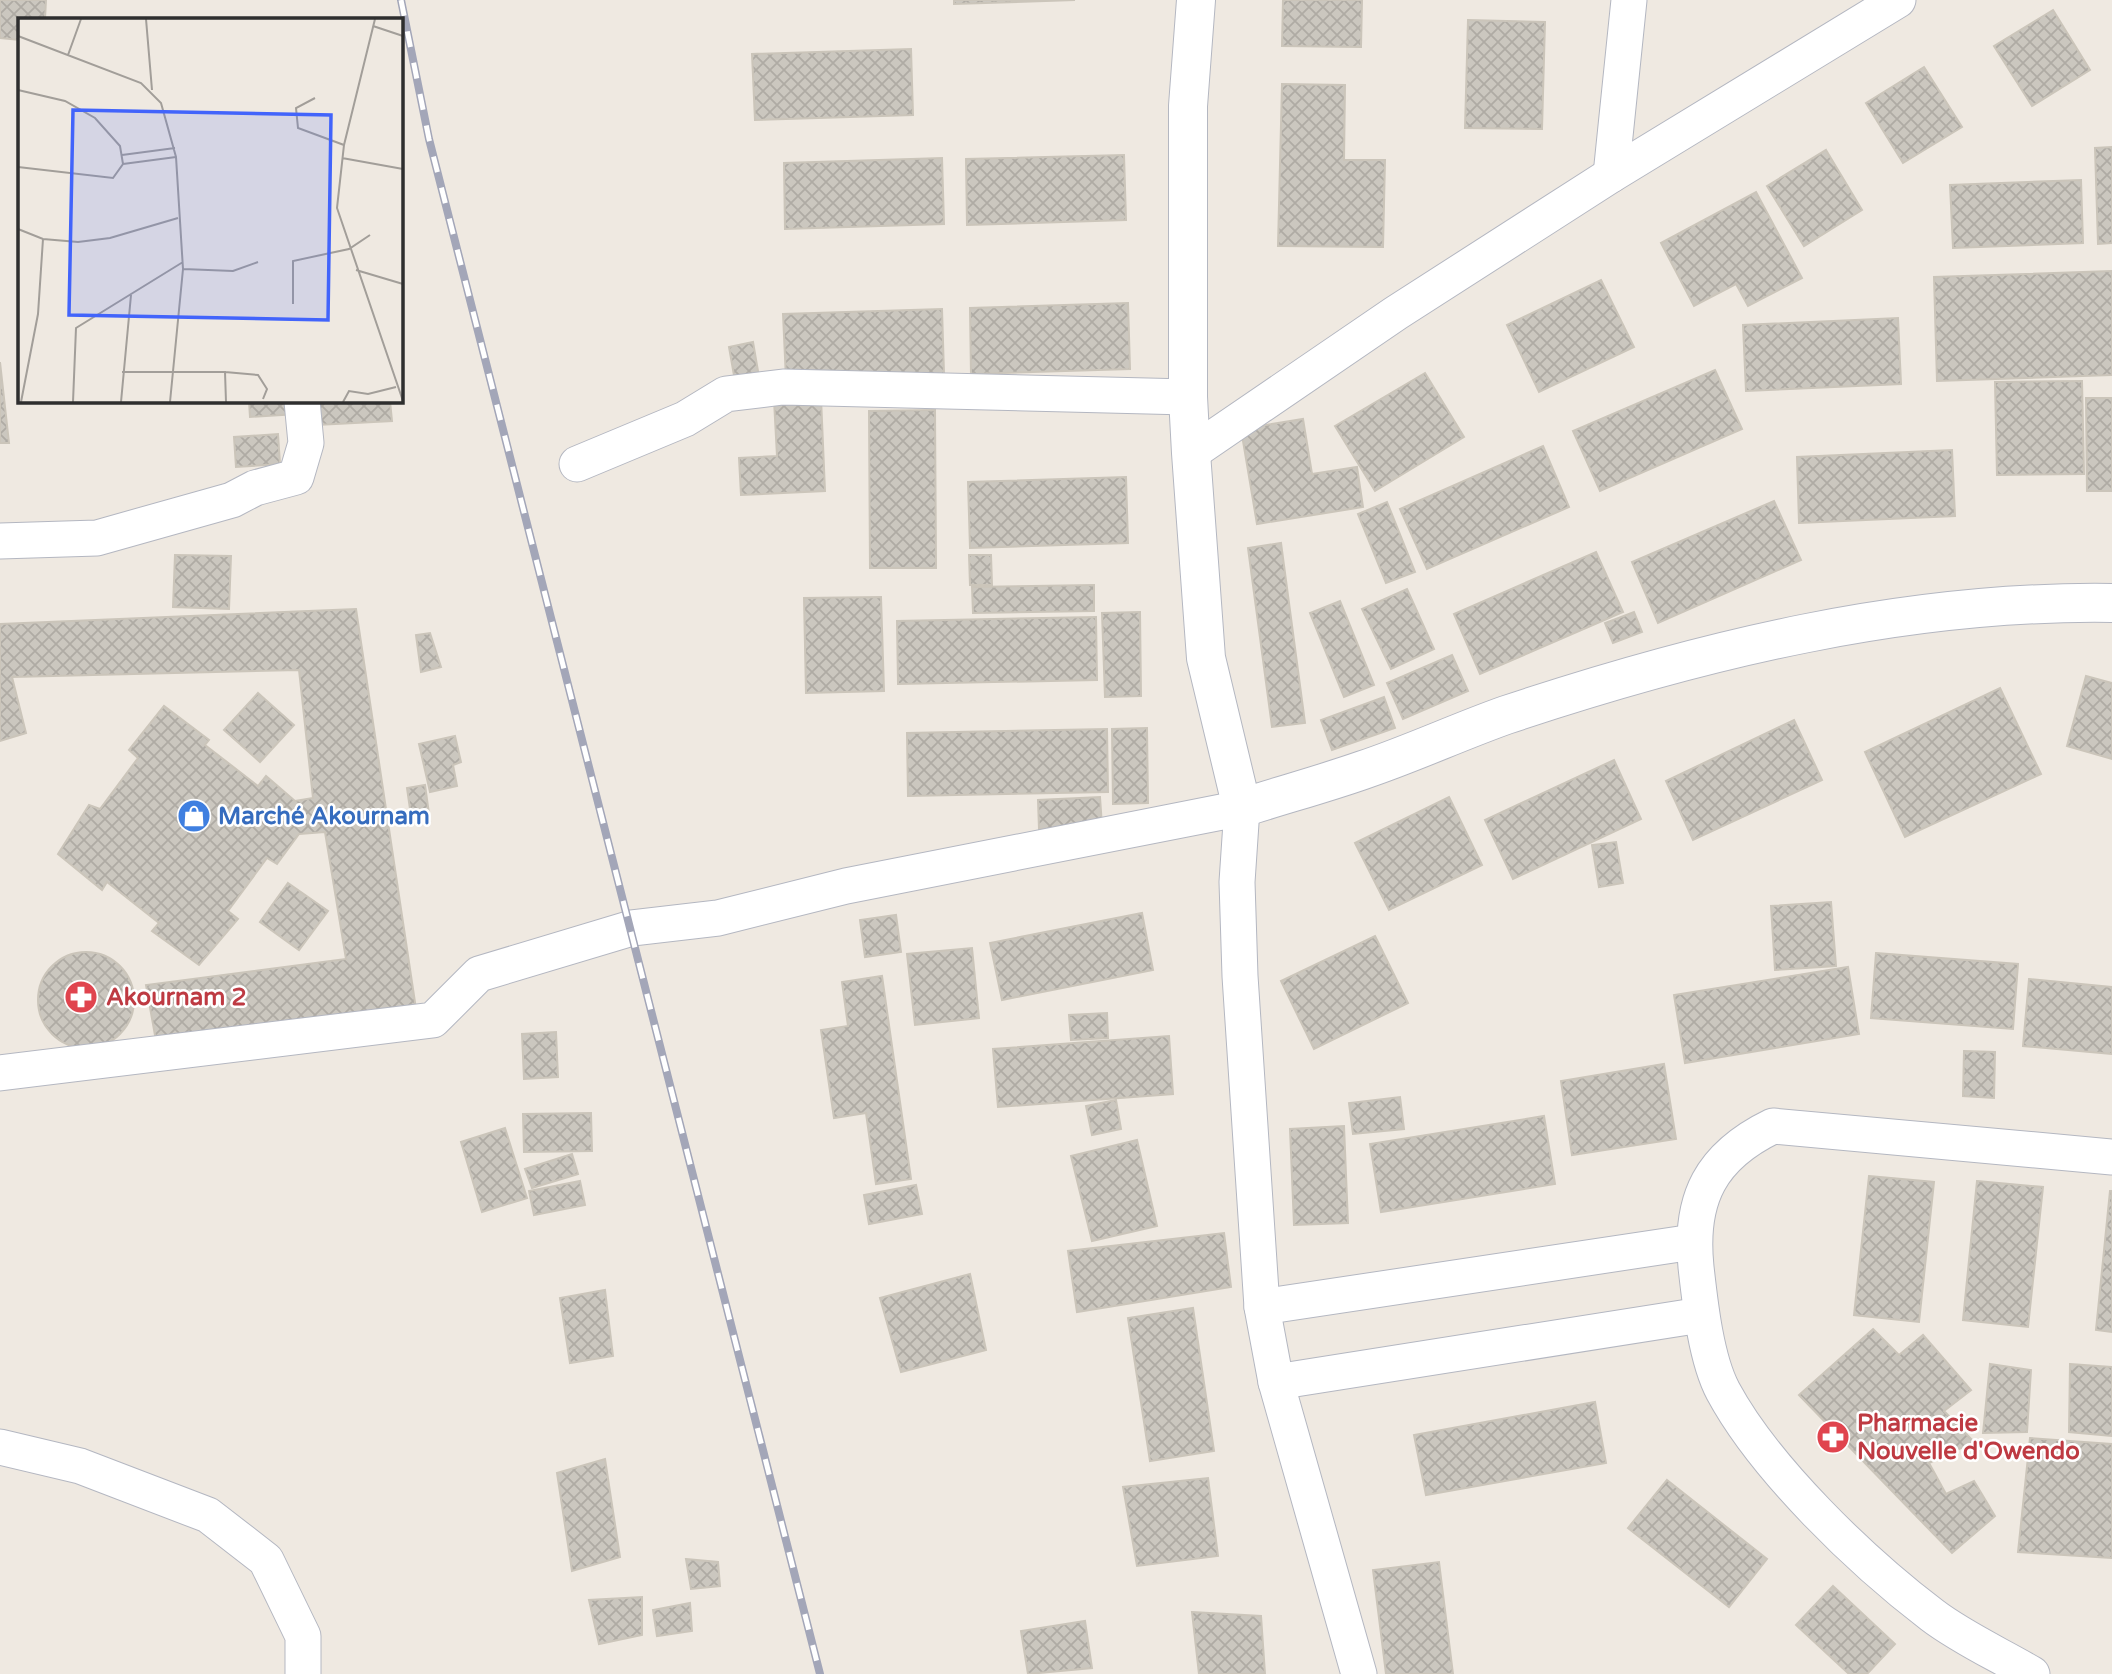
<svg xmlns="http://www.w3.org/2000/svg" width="2112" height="1674" viewBox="0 0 2112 1674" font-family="'Varela Round',sans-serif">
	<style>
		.building { fill: url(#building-cross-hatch); stroke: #cbc5ba; stroke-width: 2 }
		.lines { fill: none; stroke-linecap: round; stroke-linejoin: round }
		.street-casing { stroke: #b4b7c1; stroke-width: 37 }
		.secondary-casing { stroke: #b4b7c1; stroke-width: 40 }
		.street { stroke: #fff; stroke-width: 35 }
		.secondary { stroke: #fff; stroke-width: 38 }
		.rail-casing { stroke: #a3a6b8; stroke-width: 8 }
		.rail { stroke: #fff; stroke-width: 5; stroke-dasharray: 16; stroke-linecap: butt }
		.labels { text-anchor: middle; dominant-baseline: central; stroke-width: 5; stroke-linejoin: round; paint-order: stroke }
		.shop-label { font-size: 24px; font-weight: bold; fill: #366cbe; stroke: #fff; text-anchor: start }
		.health-label { font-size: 24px; font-weight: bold; fill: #be3a42; stroke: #fff; text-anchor: start }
		.inset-road { fill: none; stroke: #a29e99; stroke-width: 2 }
		.view { fill: #4264fb; fill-opacity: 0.15; stroke: #4264fb; stroke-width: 3.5 }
		.inset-edge { fill: none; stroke: #2e2e2e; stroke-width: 3.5 }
	</style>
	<defs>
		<pattern id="building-cross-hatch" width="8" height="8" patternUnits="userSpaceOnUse" patternTransform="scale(1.75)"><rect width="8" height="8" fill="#cbc7bf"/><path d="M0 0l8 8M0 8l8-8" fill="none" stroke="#afaba4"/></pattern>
	</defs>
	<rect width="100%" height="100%" fill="#efe9e1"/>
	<!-- building -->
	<g class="building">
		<path d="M0 0H46L45 19H19V40L0 38Z"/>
		<path d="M954 0H1075L954 4Z"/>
		<path d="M1283 0H1362L1361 47 1282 46Z"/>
		<path d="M2053 10 2090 70 2032 106 1994 46Z"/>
		<path d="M1468 20 1545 22 1542 129 1465 128Z"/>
		<path d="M911 49 913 115 755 120 752 54Z"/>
		<path d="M1924 67 1962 127 1903 163 1866 103Z"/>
		<path d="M1282 84 1345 85 1344 160H1385L1383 247 1278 246Z"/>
		<path d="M2112 147V243L2098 244 2095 148Z"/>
		<path d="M1826 150 1862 210 1804 246 1767 186Z"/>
		<path d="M1124 155 1126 220 967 225 966 159Z"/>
		<path d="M942 158 944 224 785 229 784 163Z"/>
		<path d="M2081 180 2083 243 1953 248 1950 185Z"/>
		<path d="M1756 192 1802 278 1748 306 1736 284 1694 306 1661 243Z"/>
		<path d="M2112 271V375L1937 381 1934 277Z"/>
		<path d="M1601 280 1634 347 1539 392 1507 325Z"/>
		<path d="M1128 303 1130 369 971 374 970 308Z"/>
		<path d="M942 309 944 374 786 379 783 314Z"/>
		<path d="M1898 318 1901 384 1746 391 1743 325Z"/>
		<path d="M753 342 759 377 735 381 729 347Z"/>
		<path d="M0 362 9 443H0Z"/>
		<path d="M1715 370 1742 429 1600 491 1573 431Z"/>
		<path d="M1425 373 1464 437 1375 491 1335 426Z"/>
		<path d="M2082 381 2084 474 1997 475 1995 382Z"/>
		<path d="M821 398 825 491 741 495 739 458 777 456 774 400Z"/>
		<path d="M2086 398H2112V491H2087Z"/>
		<path d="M249 401H296L297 414 250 417Z"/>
		<path d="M316 401H390L392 421 317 425Z"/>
		<path d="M935 410 936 568H870L869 411Z"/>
		<path d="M1303 419 1312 474 1357 467 1363 507 1257 524 1241 429Z"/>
		<path d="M278 434 280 464 236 467 234 437Z"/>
		<path d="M1543 446 1569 507 1427 569 1400 509Z"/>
		<path d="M1952 450 1955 516 1799 523 1797 457Z"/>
		<path d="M1126 477 1128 543 970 548 968 482Z"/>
		<path d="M1774 501 1801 560 1658 623 1632 562Z"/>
		<path d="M1387 502 1415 572 1386 583 1358 514Z"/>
		<path d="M1281 543 1305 723 1272 727 1248 548Z"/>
		<path d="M1596 552 1623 612 1480 674 1454 614Z"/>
		<path d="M175 555 231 556 229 609 173 607Z"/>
		<path d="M969 555H991L992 585H970Z"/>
		<path d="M1094 585V611L973 613 972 587Z"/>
		<path d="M1407 589 1434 649 1391 669 1362 609Z"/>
		<path d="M881 597 884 691 806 693 804 598Z"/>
		<path d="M1340 601 1374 685 1344 697 1310 613Z"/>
		<path d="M356 609 416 1009 156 1041 146 985 346 959 325 832 299 834 277 864 267 858 228 911 238 919 199 965 152 931 159 923 107 882 102 890 58 854 89 805 100 809 138 758 129 750 164 706 209 740 205 745 258 786 266 776 295 801 313 798 299 670 12 677 26 733 0 741V624Z"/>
		<path d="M1140 612 1141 696 1105 697 1102 613Z"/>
		<path d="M1634 612 1642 632 1613 643 1605 623Z"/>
		<path d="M1096 617 1097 680 898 684 897 621Z"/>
		<path d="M430 633 441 667 421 672 416 635Z"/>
		<path d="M1452 655 1468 691 1403 719 1387 683Z"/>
		<path d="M2086 676 2112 683V759L2067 746Z"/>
		<path d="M2000 688 2041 774 1905 837 1865 752Z"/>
		<path d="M258 693 294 725 260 762 224 730Z"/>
		<path d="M1384 697 1395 728 1332 750 1321 720Z"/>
		<path d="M1794 720 1822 780 1693 840 1666 781Z"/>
		<path d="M1147 728 1148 803 1113 804 1112 729Z"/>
		<path d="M1107 729 1108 792 908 796 907 733Z"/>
		<path d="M455 736 461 762 453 765 457 786 430 792 419 744Z"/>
		<path d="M1614 760 1641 819 1513 879 1485 820Z"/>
		<path d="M425 785 430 821 412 823 407 788Z"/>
		<path d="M1100 797 1102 826 1039 829 1038 800Z"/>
		<path d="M1449 797 1482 865 1389 910 1355 843Z"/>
		<path d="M1616 842 1623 883 1599 887 1592 845Z"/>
		<path d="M288 883 328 911 299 950 260 922Z"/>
		<path d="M1831 902 1836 966 1775 970 1771 906Z"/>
		<path d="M1142 913 1153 970 1002 1000 990 943Z"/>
		<path d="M896 915 901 952 865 957 860 920Z"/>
		<path d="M1375 936 1408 1003 1314 1049 1281 981Z"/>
		<path d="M972 948 979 1018 915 1025 907 954Z"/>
		<circle cx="86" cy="1000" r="48"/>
		<path d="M1876 953 2018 964 2013 1029 1871 1018Z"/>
		<path d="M1848 967 1859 1034 1685 1063 1674 995Z"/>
		<path d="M882 976 911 1179 876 1184 866 1113 834 1118 821 1030 848 1026 842 982Z"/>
		<path d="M2029 979 2112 987V1054L2023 1046Z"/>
		<path d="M1107 1013 1108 1038 1071 1040 1069 1015Z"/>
		<path d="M556 1032 558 1077 524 1079 522 1034Z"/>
		<path d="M1169 1036 1173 1094 998 1107 993 1049Z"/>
		<path d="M1964 1051 1995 1052 1994 1098 1963 1096Z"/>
		<path d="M1664 1064 1676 1139 1572 1155 1561 1081Z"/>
		<path d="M1400 1097 1404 1129 1353 1134 1349 1103Z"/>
		<path d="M1116 1100 1121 1129 1092 1135 1086 1106Z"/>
		<path d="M591 1113 592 1151 524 1152 523 1114Z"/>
		<path d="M1544 1116 1555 1184 1381 1212 1370 1144Z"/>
		<path d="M1344 1126 1348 1223 1294 1225 1290 1129Z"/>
		<path d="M505 1128 527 1198 482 1212 461 1142Z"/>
		<path d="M1137 1140 1157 1226 1092 1241 1071 1156Z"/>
		<path d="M572 1154 578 1174 532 1188 525 1169Z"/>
		<path d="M1869 1176 1934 1182 1919 1322 1854 1315Z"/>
		<path d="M580 1181 585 1205 534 1215 529 1191Z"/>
		<path d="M1977 1181 2043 1187 2028 1327 1963 1320Z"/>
		<path d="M916 1185 922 1214 869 1224 864 1195Z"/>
		<path d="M2110 1191H2112V1332L2096 1330Z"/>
		<path d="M1224 1233 1231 1287 1077 1312 1068 1251Z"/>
		<path d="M970 1274 986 1350 901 1372 880 1298Z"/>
		<path d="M605 1290 613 1356 570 1363 560 1298Z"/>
		<path d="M1193 1308 1214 1451 1150 1461 1128 1318Z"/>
		<path d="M1873 1329 1899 1355 1923 1335 1971 1390 1944 1411 1974 1442 1929 1463 1946 1494 1974 1481 1995 1516 1952 1553 1799 1395Z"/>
		<path d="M1990 1364 2031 1370 2027 1432 1983 1433Z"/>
		<path d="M2070 1364 2112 1367V1436L2069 1432Z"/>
		<path d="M1595 1402 1606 1463 1426 1495 1414 1435Z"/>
		<path d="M2030 1438 2112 1444V1558L2018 1552Z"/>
		<path d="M605 1459 620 1557 572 1571 557 1473Z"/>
		<path d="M1208 1478 1218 1556 1137 1566 1123 1487Z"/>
		<path d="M1667 1480 1767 1559 1729 1607 1628 1528Z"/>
		<path d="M686 1559 718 1562 720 1586 691 1589Z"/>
		<path d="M1439 1562 1453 1674H1386L1373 1570Z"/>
		<path d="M1833 1586 1895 1644 1867 1674H1849L1796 1625Z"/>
		<path d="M642 1597V1635L599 1644 589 1600Z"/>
		<path d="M690 1603 692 1631 657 1636 653 1610Z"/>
		<path d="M1192 1612 1261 1616 1265 1674H1199Z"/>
		<path d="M1085 1621 1092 1668 1028 1674 1021 1631Z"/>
	</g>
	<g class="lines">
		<defs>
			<g id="street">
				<path d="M1611 175 1629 0"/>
				<path d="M1191 453 1396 313 1611 175 1898 0"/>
				<path d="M577 464 685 419 726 394 783 387 1188 397"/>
				<path d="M0 541 97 538 232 500 255 488 296 477 306 443 302 401"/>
				<path d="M0 1073 433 1020 479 974 632 928 718 918 846 886 1242 808 1237 882 1240 976 1262 1307 1276 1382 1359 1674"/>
				<path d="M1262 1307 1693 1242"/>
				<path d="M1276 1382 1701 1315"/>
				<path d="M0 1447 80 1466 208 1515 266 1560 303 1636V1674"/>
				<path d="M2032 1674C2000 1655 1962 1638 1932 1615 1861 1561 1765 1469 1723 1391 1706 1359 1700 1303 1696 1267 1689 1198 1711 1156 1773 1126L2112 1157"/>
			</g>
			<path id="secondary" d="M1196 0 1188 106V397L1191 453 1206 658 1242 808C1282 795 1323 784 1363 770 1411 754 1458 732 1506 715 1701 650 1906 600 2112 603"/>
		</defs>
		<!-- street casing -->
		<use href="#street" class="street-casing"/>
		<!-- secondary casing -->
		<use href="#secondary" class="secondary-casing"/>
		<!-- street -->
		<use href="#street" class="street"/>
		<!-- secondary -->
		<use href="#secondary" class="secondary"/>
		<defs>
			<path id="rail" d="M401 0 429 139 820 1674"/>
		</defs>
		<!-- rail casing -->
		<use href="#rail" class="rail-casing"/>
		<!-- rail -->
		<use href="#rail" class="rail"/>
	</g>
	<!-- icons -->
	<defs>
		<symbol id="shop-disc" viewBox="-11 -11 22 22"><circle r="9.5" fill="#3f7fe0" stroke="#fff"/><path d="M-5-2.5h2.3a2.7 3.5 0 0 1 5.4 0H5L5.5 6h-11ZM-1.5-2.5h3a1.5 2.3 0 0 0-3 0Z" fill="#fff"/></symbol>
		<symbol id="pharmacy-disc" viewBox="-11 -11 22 22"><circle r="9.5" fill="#e0444e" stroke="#fff"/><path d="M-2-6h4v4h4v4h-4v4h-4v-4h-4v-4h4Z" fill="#fff"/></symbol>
	</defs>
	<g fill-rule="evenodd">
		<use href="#shop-disc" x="175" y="797" width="38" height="38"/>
		<use href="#pharmacy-disc" x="62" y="978" width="38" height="38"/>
		<use href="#pharmacy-disc" x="1814" y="1418" width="38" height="38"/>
	</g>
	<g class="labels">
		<!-- shop labels -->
		<g class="shop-label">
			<text x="218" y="816">Marché Akournam</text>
		</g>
		<!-- health labels -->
		<g class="health-label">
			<text x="106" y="997">Akournam 2</text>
			<text x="1857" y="1423">Pharmacie<tspan x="1857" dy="28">Nouvelle d'Owendo</tspan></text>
		</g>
	</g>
	<!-- overview -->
	<g transform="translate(18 18)">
		<rect width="385" height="385" fill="#efe9e1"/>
		<path class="inset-road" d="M128 1 134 72M357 1 326 127 319 190 385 383M355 8 385 18M0 18 123 65 143 85 158 139 165 251 152 384M50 37 63 1M0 72 47 83 77 100 102 128 105 146 95 160 0 149M297 80 278 90 280 110 326 127M104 137 157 130M324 140 385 151M105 146 158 139M0 211 25 221 60 224 92 220 160 200M165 251 215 253 240 244M338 252 385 266M275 286V243L331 231 352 217M104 354H207L208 384M207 354 240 357 249 371 245 381M3 384 20 296 25 221M55 384 58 310 165 244M103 384 113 277M325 384 331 373 350 376 378 369"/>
		<path class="view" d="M55 92 313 97 310 302 51 297Z"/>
		<rect width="385" height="385" class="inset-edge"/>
	</g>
</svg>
